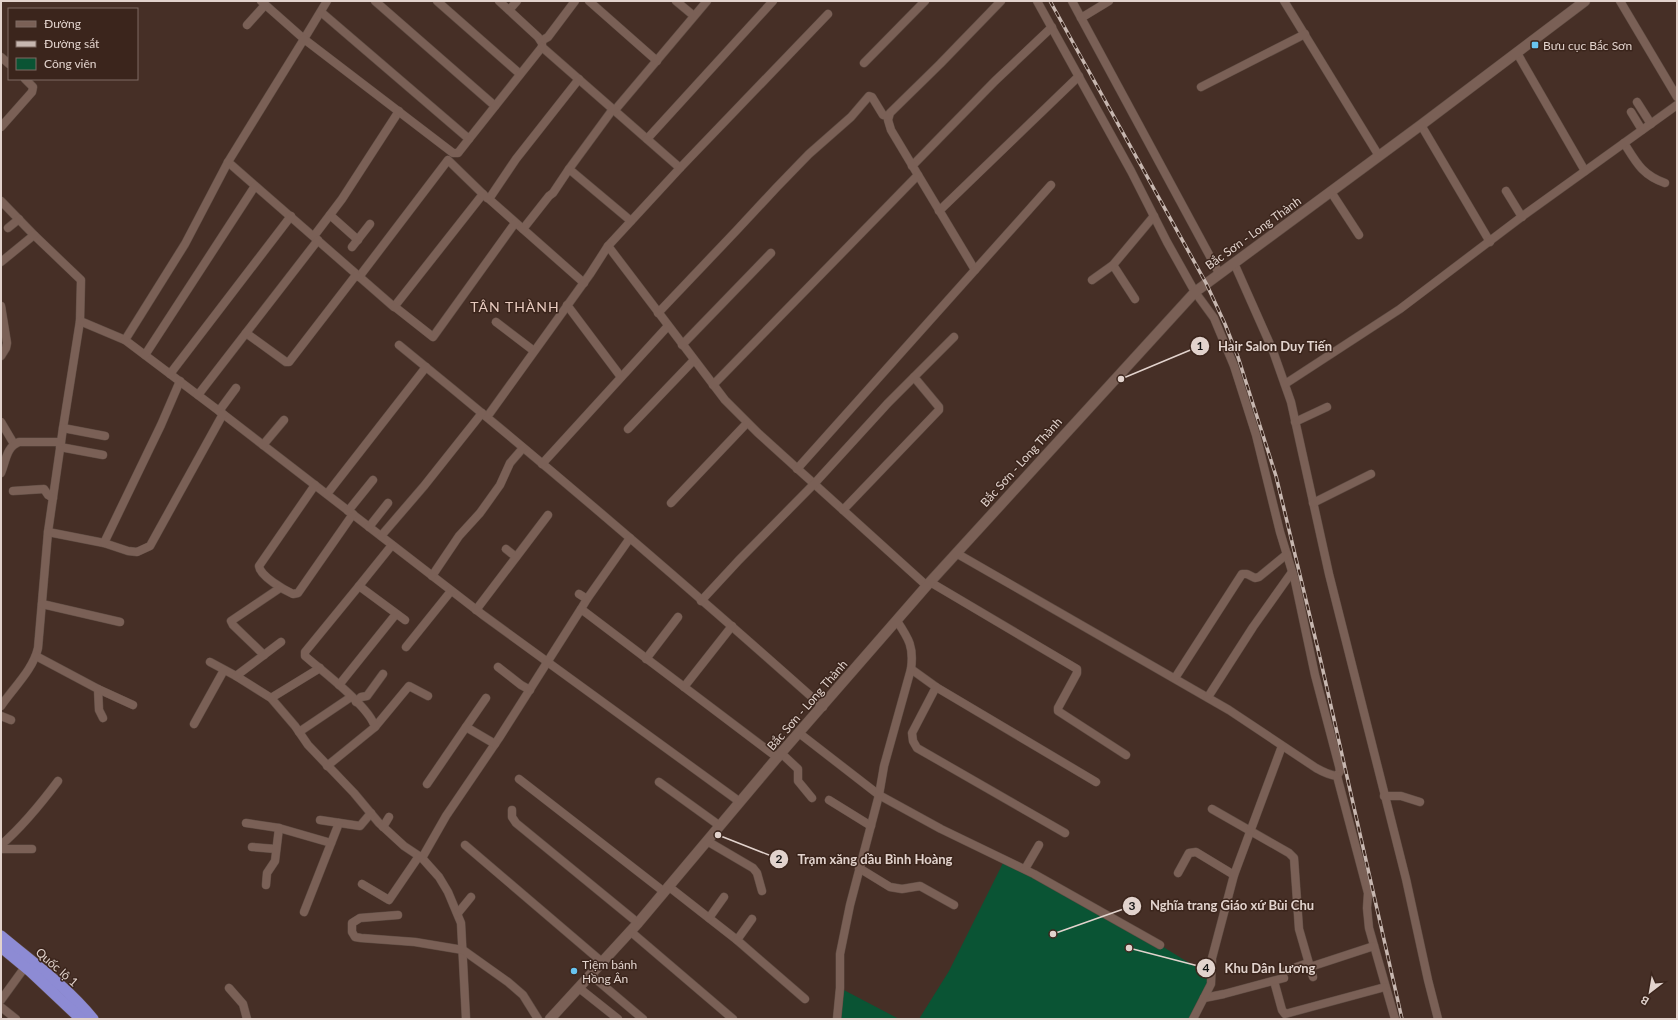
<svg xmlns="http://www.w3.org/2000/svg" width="1678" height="1020" viewBox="0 0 1678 1020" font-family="Lato,sans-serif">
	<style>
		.green { fill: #0a5434 }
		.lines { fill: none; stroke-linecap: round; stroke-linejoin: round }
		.minor-casing { stroke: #5f4c43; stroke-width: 9 }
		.secondary-casing { stroke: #5f4c43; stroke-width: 11 }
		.trunk-casing { stroke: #5f4c43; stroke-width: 12 }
		.minor { stroke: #7a6056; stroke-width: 8 }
		.secondary { stroke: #7a6056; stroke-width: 10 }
		.trunk { stroke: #8d8bd4; stroke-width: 11 }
		.rail-casing { stroke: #c7b7b0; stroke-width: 3.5 }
		.rail { stroke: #3b251c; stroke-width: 2; stroke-dasharray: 6; stroke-linecap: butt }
		.poi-dot { fill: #68c4f0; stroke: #3b251c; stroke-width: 1.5 }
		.labels { text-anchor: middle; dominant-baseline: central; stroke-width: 3; stroke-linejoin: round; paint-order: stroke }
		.poi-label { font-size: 12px; fill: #e2d3cd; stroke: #3b251c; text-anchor: start }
		.street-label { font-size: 12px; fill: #e2d3cd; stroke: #3b251c }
		.quarter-label { font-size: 14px; letter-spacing: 1px; fill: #e8cbbf; stroke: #3b251c }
		.leader { fill: none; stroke: #e2d3cd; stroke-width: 1.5 }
		.callout-dot { fill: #e2d3cd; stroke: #3b251c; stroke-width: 1.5 }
		.mark-label { font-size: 12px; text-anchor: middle; font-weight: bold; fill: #111 }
		.callout-label { font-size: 13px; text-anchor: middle; font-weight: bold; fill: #e2d3cd; stroke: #3b251c; stroke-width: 3; stroke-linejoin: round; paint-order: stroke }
	</style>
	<rect width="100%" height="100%" fill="#462f26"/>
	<!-- green -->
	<g class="green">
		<path d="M1005 859 1160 945 1212 977 1193 1019H919L949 971Z"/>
		<path d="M840 988 899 1019H837Z"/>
	</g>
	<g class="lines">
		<defs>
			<g id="minor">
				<path d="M261 1 304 39 327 1"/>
				<path d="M375 1 495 106"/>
				<path d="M437 1 520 74"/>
				<path d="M589 1 657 61"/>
				<path d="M676 1 694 16"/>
				<path d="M1072 1 1219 273"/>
				<path d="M1284 1 1379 156"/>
				<path d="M1620 1 1677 97"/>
				<path d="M509 10 517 1"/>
				<path d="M321 12 469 139 542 47V43L538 37 499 1"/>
				<path d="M1081 18 1109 1"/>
				<path d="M247 25 265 5"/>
				<path d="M541 41 548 37 575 1"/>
				<path d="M542 47 680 168 608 246 725 400 758 433 927 586"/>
				<path d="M1517 53 1585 171"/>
				<path d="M1 57 9 64"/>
				<path d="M864 63 925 1"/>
				<path d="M579 79 516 159 489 199 584 283"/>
				<path d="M1201 87 1305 34"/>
				<path d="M1637 102 1651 124"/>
				<path d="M615 110 707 1"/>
				<path d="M1631 112 1642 130"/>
				<path d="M1421 125 1490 242"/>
				<path d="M1 127 32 92 33 87 25 79"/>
				<path d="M647 139 773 1"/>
				<path d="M1624 143C1636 162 1642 175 1665 183"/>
				<path d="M228 162 394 307 483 194"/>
				<path d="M912 166 995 81 1052 27"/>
				<path d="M680 168 828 14"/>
				<path d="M569 169 613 109"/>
				<path d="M1506 191 1522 217"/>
				<path d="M1331 192 1359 235"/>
				<path d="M1 201 34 235 81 280 80 321 63 428 48 532 38 648C33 670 13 688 1 706"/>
				<path d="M939 211 1079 76"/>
				<path d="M330 215 358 240"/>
				<path d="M8 228 19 219"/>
				<path d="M523 229 549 196 553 193 569 169 631 221"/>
				<path d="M314 236 342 199 399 111"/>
				<path d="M352 247 370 224"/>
				<path d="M1 262 34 235"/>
				<path d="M1234 263 1273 351 1291 402 1329 574 1406 879 1428 980 1438 1019"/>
				<path d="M1113 265 1135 299"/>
				<path d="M975 270 891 130 888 120 890 113 940 64 1001 1"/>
				<path d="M359 277 448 160 487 198"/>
				<path d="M1092 280 1113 265 1154 216"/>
				<path d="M567 305 621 377"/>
				<path d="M1 306 7 343 6 348 1 356"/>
				<path d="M395 307 433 337 515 223"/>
				<path d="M658 313 736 231 777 187 809 154 851 117 869 96 872 97 883 115 888 116"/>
				<path d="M80 321 125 340 223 414 483 615 740 802"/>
				<path d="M496 322 534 351"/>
				<path d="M246 333 286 362H289L356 275"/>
				<path d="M125 340 185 244 228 162 304 39 453 153H458L469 139"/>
				<path d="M399 345C543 462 684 583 823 707"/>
				<path d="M682 345 771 253"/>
				<path d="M145 355 255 186"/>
				<path d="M170 374 291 216"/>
				<path d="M1285 384 1400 309 1524 215 1677 105"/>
				<path d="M713 385 918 175"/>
				<path d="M198 395 318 240"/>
				<path d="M219 411 236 388"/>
				<path d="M487 417 590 274 608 246"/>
				<path d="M1 422 14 444"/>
				<path d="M1295 422 1327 407"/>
				<path d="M63 428 105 436"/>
				<path d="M628 429 694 360"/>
				<path d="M263 445 284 420"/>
				<path d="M60 447 103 455"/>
				<path d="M542 464 668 326"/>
				<path d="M797 469 1051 185"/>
				<path d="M1 473C6 461 6 447 19 442H61"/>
				<path d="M315 485 259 566C260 576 284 590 293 594L298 593 353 514"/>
				<path d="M13 491 44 489 48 495 53 498"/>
				<path d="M327 494 426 367"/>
				<path d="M671 503 747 423"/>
				<path d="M1313 503 1371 474"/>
				<path d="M843 510 939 410V407L914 377"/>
				<path d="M348 511 373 480"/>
				<path d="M369 527 388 503"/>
				<path d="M48 532 104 543 128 551 137 552 150 546 223 414"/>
				<path d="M381 536 424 486 482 413"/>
				<path d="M104 543 161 425 180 381"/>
				<path d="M506 549 516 557"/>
				<path d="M956 553 1229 710 1316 768C1323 772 1329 775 1337 776L1340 771 1339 766 1315 675 1295 581 1280 532 1256 435 1234 366 1214 318 1195 292 1167 242 1131 171 1037 1"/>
				<path d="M432 576 459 536 480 513 500 485 510 463 523 448"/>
				<path d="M930 582 1077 669V673L1058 708V711L1126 755"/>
				<path d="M359 586 392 545"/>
				<path d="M579 594 587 599"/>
				<path d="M701 601 739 560 814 484 888 403 954 337"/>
				<path d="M42 604 120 622"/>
				<path d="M581 609 587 599 630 538"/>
				<path d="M476 610 548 515"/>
				<path d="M406 647 451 591"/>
				<path d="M264 655 233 625 231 621 280 588"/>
				<path d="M36 656 98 689 99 710 103 718"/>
				<path d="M646 659 678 617"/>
				<path d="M210 662 236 676 271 698 295 726 308 745 354 793 379 823 404 846 422 858 446 816 499 738 581 609 778 758"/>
				<path d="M498 667 521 685 530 690"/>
				<path d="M911 669 936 687 1096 782"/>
				<path d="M236 676 281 642"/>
				<path d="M1175 678 1242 574H1247L1255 578 1259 577 1287 554"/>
				<path d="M339 685 396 614"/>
				<path d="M684 687 732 626"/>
				<path d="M936 687 912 733 913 741 917 748 1065 833"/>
				<path d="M98 689 133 705"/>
				<path d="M1208 697 1253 627 1292 572"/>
				<path d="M271 698 320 668"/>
				<path d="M356 702 361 697 367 696 383 674"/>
				<path d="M1 716 11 720"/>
				<path d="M194 724 224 670"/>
				<path d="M375 727 409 686 428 696"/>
				<path d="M466 727 486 698"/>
				<path d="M299 732 351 697"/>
				<path d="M799 733 879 795 941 829 1034 874 1160 945"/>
				<path d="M781 753 798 769V781L812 798"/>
				<path d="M327 766 375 727C369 706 322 671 305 656V652L359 586 405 620"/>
				<path d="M1337 776 1368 893 1367 908 1369 928 1395 1019"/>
				<path d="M519 779 663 891"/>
				<path d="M659 782 720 826"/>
				<path d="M427 784 466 727 495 744"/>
				<path d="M1384 796H1401L1420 802"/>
				<path d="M829 800 871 826"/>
				<path d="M1212 809 1289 853 1294 858 1299 929 1310 967 1374 946"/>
				<path d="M512 810V817L516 823 638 923"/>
				<path d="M320 820 360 826 371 813"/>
				<path d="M246 823 279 828 331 843"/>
				<path d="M383 827 389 817"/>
				<path d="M707 841 753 868 757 873 762 891"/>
				<path d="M1 845C23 826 40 805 58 781"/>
				<path d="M465 845 602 962"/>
				<path d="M252 847 276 849"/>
				<path d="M1 849H32"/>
				<path d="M422 858 439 877 448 892 461 923 466 1019"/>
				<path d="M859 868 890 887 902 889 920 886 954 905"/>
				<path d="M1025 869 1039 845"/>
				<path d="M1178 873 1189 853 1196 852 1234 875"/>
				<path d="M362 884 389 900 419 856"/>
				<path d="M266 885 267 873 275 861 279 828"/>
				<path d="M668 886 737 940 805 999"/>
				<path d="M304 912 339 823"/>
				<path d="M458 913 471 897"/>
				<path d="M398 915 360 918 352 923V932L355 937 361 938 415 942 463 950 508 982 523 995 538 1019"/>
				<path d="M709 918 724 897"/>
				<path d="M630 931 733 1019"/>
				<path d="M737 940 752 919"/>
				<path d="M1310 967 1313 977"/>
				<path d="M1285 971 1308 963"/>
				<path d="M591 975 643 1019"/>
				<path d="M1274 981 1282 1010 1285 1014 1385 987"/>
				<path d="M229 988 243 1004 247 1019"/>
				<path d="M579 988 618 1019"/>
				<path d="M1204 998 1224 994 1284 978"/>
				<path d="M1 1000 25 967"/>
				<path d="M1 1007 16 1019"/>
				<path d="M837 1019 840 988V954L850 905 879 795 884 766 911 669C914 647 909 639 897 621"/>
				<path d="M1193 1019 1211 984 1212 958 1234 875 1282 746"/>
			</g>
			<path id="secondary" d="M550 1019 638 923 781 753 930 582 1195 292 1421 125 1585 1"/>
			<g id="trunk">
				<path d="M1 936C32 962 67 987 93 1019"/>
				<path d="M1 947 30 971 81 1019"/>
			</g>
		</defs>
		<!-- minor casing -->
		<use href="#minor" class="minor-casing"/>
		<!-- secondary casing -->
		<use href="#secondary" class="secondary-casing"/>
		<!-- trunk casing -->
		<use href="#trunk" class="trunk-casing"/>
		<!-- minor -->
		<use href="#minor" class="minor"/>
		<!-- secondary -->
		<use href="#secondary" class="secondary"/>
		<!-- trunk -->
		<use href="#trunk" class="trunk"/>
		<defs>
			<path id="rail" d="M1050 1 1206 283 1225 324 1238 357 1276 476 1321 662 1402 1019"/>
		</defs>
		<!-- rail casing -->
		<use href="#rail" class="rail-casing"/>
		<!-- rail -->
		<use href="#rail" class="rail"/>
	</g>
	<!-- markers -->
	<g class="poi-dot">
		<rect x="1531" y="41" width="8" height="8" rx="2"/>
		<circle cx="574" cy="971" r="4"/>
	</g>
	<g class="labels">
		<!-- poi labels -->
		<g class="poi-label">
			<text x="1543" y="45">Bưu cục Bắc Sơn</text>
			<text x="582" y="964">Tiệm bánh<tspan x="582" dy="14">Hồng Ân</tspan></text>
		</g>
		<!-- street labels -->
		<g class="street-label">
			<text transform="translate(1253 233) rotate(-36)">Bắc Sơn - Long Thành</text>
			<text transform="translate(1021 462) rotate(-48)">Bắc Sơn - Long Thành</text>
			<text transform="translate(807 705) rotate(-49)">Bắc Sơn - Long Thành</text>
			<text transform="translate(57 967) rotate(41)">Quốc lộ 1</text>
		</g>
		<!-- quarter labels -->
		<g class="quarter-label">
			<text x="515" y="306">TÂN THÀNH</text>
		</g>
	</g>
	<!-- callouts -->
	<path class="leader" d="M1121 379L1200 346M718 835L779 859M1053 934L1132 906M1129 948L1206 968"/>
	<g class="callout-dot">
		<circle cx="1121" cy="379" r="4"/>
		<circle cx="718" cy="835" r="4"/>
		<circle cx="1053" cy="934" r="4"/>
		<circle cx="1129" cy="948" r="4"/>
		<circle cx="1200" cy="346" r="10"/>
		<circle cx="779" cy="859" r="10"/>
		<circle cx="1132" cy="906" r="10"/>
		<circle cx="1206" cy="968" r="10"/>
	</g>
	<g class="mark-label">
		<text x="1200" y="350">1</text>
		<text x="779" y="863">2</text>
		<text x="1132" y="910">3</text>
		<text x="1206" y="972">4</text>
	</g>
	<g class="callout-label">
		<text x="1275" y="351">Hair Salon Duy Tiến</text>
		<text x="875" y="864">Trạm xăng dầu Bình Hoàng</text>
		<text x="1232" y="910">Nghĩa trang Giáo xứ Bùi Chu</text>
		<text x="1270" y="973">Khu Dân Lương</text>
	</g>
	<!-- border -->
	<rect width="1678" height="1020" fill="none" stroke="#e2d3cd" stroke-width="4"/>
	<!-- legend -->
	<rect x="8" y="8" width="130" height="72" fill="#3b251c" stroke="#7e6b63"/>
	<rect x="16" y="21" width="20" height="6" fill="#7a6056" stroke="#7e6b63"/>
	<text x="44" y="28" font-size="12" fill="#e2d3cd">Đường</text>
	<rect x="16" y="41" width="20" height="6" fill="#c7b7b0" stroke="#7e6b63"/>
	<text x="44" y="48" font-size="12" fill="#e2d3cd">Đường sắt</text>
	<rect x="16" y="58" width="20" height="12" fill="#0a5434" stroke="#7e6b63"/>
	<text x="44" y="68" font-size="12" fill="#e2d3cd">Công viên</text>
	<!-- north arrow -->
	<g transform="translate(1650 992) rotate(211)" stroke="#3b251c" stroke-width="3" paint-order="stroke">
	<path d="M0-3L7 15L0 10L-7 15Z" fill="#e2d3cd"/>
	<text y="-6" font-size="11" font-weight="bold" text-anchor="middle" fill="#e2d3cd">B</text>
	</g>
</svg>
